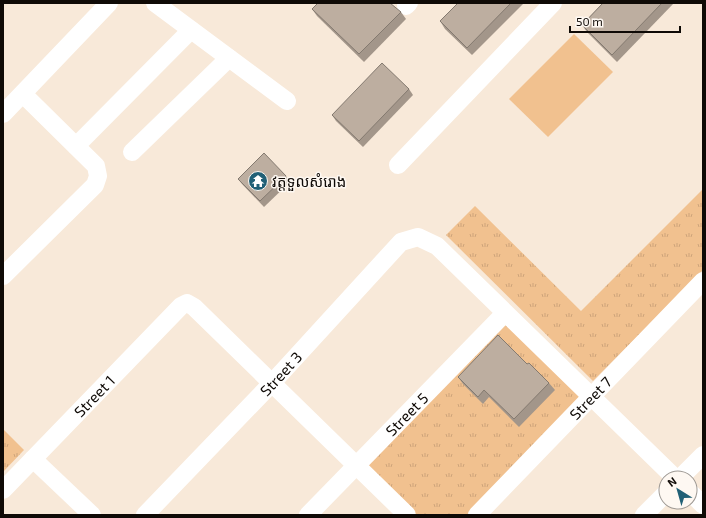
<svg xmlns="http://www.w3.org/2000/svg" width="706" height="518" viewBox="0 0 706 518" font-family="'Exo 2','Noto Sans Khmer',sans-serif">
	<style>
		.park { fill: url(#park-tufts) }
		.pitch { fill: #f1c18f }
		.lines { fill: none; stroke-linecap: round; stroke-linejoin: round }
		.minor { stroke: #fff; stroke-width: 18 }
		.wall { fill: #a3968a }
		.building { fill: #bdaea0; stroke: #847a70 }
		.labels { text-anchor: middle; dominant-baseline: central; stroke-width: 3; stroke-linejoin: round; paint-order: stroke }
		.poi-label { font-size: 15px; fill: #0f0a06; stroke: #fef8f2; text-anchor: start }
		.street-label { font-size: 15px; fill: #0f0a06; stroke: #fef8f2 }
	</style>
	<defs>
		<pattern id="park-tufts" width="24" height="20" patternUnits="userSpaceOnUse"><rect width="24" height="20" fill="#f1c18f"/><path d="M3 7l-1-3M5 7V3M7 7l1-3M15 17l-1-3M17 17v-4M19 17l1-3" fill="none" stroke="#cda47a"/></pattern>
	</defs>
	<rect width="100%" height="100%" fill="#f8e9d9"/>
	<!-- park -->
	<g class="park">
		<path d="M703 189V270L593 381 446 235 475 206 581 311Z"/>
		<path d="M506 320 584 397 467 515H416L365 462Z"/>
		<path d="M3 429 24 450 3 472Z"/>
	</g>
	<!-- pitch -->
	<path class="pitch" d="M574 34 613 72 548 137 509 99Z"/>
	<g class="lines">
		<!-- minor -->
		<g class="minor">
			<path d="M155 3 287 101"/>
			<path d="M406 6 409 3"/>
			<path d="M3 114 109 3"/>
			<path d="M76 146 191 30"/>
			<path d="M132 152 229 58"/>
			<path d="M398 165 553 3"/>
			<path d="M3 276 95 185 98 176 96 166 23 94"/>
			<path d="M33 459 92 515"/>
			<path d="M680 478 703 455"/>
			<path id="s1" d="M3 490 181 306 187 303 194 307 407 515"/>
			<path d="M690 492 703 505"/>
			<path id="s2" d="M145 515 272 383 401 242 418 237 437 246 675 478"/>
			<path id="s3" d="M308 515 505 313"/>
			<path id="s4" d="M477 515 703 281"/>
			<path d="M644 515 666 493"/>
		</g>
	</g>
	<!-- wall -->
	<g class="wall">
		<path d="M458 3H524L472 55 445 29 440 21Z"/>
		<path d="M603 3H674L617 62 587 32 582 25Z"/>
		<path d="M312 9 401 12 406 19 364 62 317 16Z"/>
		<path d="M409 89 413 95 363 147 336 121 332 115Z"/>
		<path d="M286 176 290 182 264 207 242 184 238 179Z"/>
		<path d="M527 364 549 383 555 390 519 427 489 397 483 404 463 384 458 377Z"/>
	</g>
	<!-- building -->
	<g class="building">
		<path d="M318 3H390L401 12 359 54 312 9Z"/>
		<path d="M458 3H511L467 48 440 21Z"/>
		<path d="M603 3H662L612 55 582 25Z"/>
		<path d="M382 63 409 89 359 141 332 115Z"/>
		<path d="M264 153 286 176 260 201 238 179Z"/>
		<path d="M498 335 527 364 529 363 549 383 514 419 484 390 478 397 458 377Z"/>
	</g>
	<!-- icons -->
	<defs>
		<symbol id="temple-disc" viewBox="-11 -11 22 22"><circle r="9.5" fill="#216076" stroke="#fef8f2"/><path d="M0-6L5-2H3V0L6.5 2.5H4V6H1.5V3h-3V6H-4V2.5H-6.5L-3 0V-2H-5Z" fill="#fff"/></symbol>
	</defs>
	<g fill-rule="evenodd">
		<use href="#temple-disc" x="247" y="170" width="22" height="22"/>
	</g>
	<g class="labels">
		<!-- poi labels -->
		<g class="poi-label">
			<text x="272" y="181">វត្តទួលសំរោង</text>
		</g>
		<!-- street labels -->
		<g class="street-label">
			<text stroke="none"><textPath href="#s2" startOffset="196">Street 3</textPath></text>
			<text stroke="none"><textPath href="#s1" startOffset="131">Street 1</textPath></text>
			<text stroke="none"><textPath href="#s4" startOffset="163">Street 7</textPath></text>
			<text stroke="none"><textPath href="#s3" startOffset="141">Street 5</textPath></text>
		</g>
	</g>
	<!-- border -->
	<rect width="706" height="518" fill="none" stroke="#0f0a06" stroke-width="8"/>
	<!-- north arrow -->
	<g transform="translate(678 490) rotate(323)"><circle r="19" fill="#fef8f2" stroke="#9e9994"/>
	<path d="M0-3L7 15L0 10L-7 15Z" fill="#216076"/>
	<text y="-6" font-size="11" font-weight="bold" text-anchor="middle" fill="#0f0a06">N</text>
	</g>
	<!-- scale -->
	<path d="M570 26v6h110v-6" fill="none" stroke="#0f0a06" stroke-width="2"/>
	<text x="576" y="26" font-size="12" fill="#0f0a06" stroke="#fef8f2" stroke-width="3" paint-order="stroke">50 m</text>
</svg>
